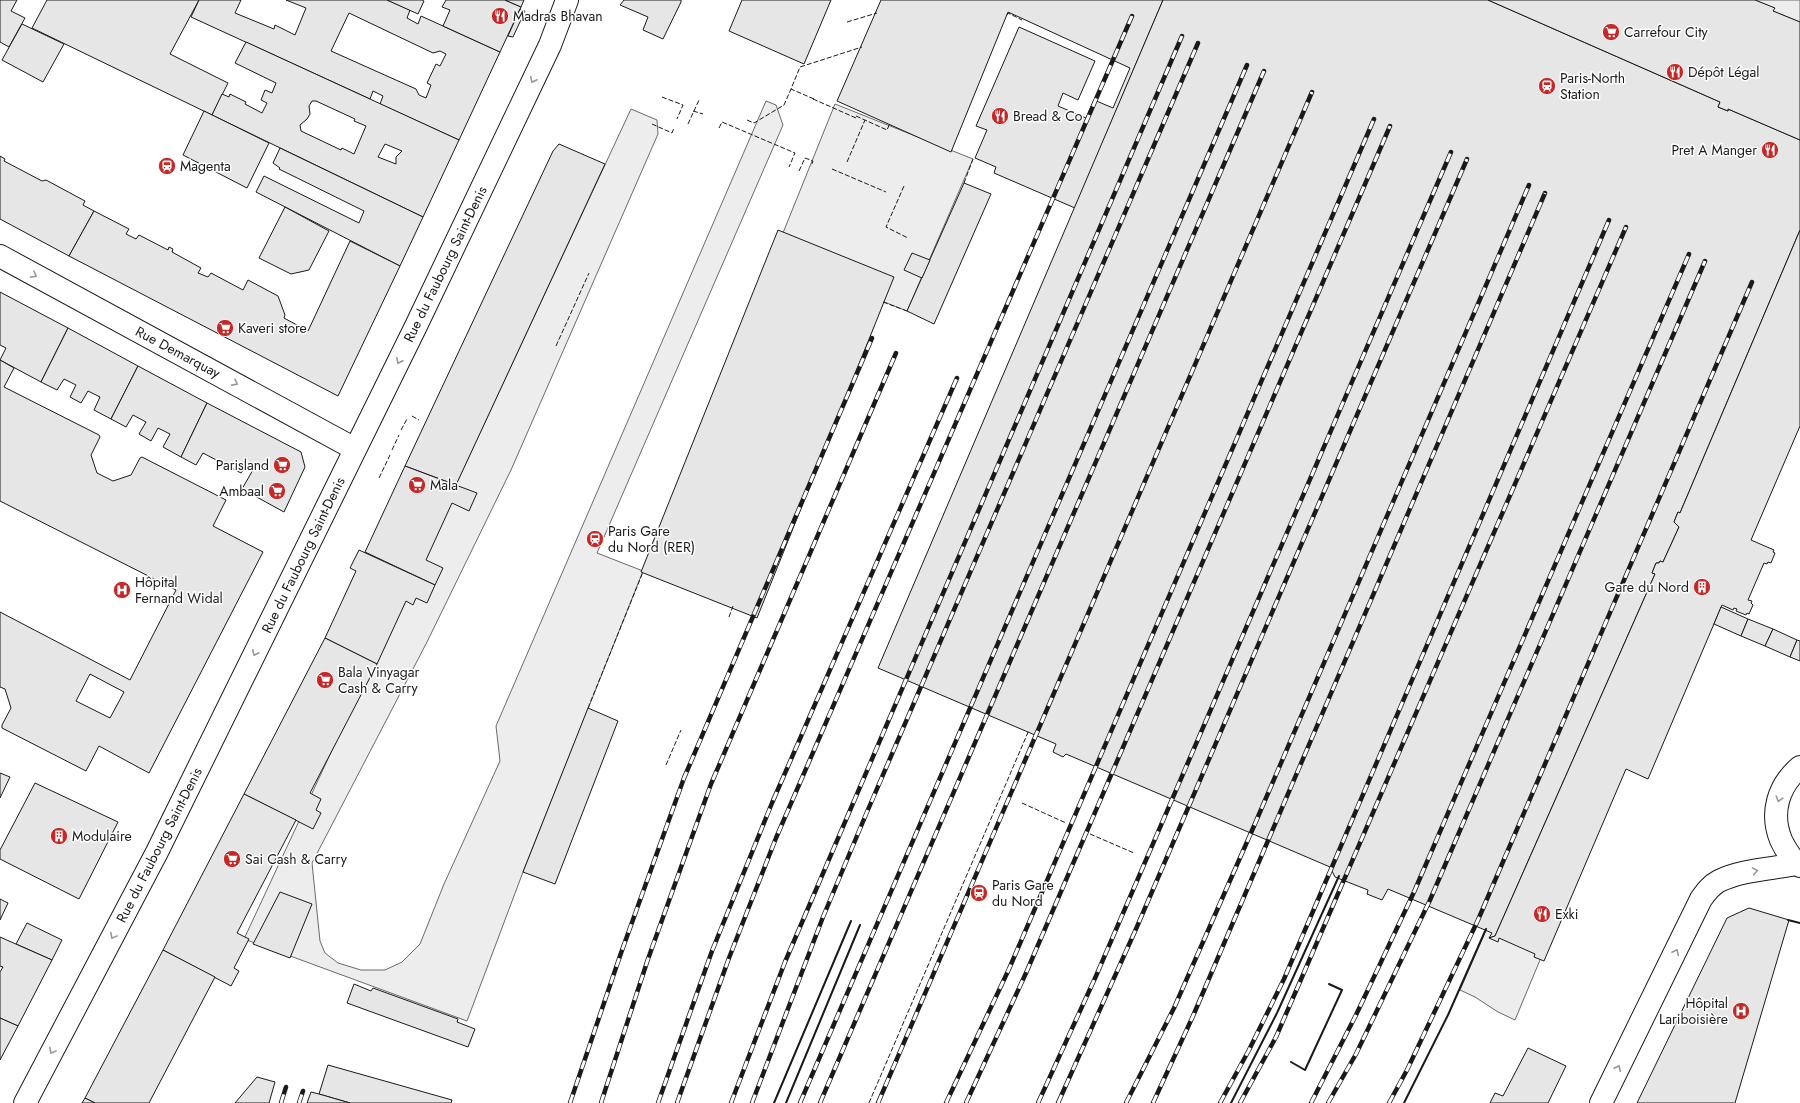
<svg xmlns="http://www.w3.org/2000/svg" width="1800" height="1103" viewBox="0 0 1800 1103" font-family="Jost,sans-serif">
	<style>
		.parking { fill: #ededed; stroke: #6a6a6a }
		.building { fill: #e6e6e6; stroke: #1a1a1a; fill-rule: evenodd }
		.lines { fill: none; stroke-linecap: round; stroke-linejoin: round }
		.minor-casing { stroke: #1a1a1a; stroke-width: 24 }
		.minor { stroke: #fff; stroke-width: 22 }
		.rail-casing { stroke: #1a1a1a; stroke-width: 4.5 }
		.rail { stroke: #fff; stroke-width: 3; stroke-dasharray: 9; stroke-linecap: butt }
		.fence { stroke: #1a1a1a; stroke-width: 1; stroke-dasharray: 5 2; stroke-linecap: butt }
		.wall { stroke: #1a1a1a; stroke-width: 2 }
		.oneway { stroke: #989898 }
		.labels { text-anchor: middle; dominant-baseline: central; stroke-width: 3; stroke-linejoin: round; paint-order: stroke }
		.poi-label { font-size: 14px; fill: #1a1a1a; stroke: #fff; text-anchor: start }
		.street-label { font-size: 14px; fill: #1a1a1a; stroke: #fff }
	</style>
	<rect width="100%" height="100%" fill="#fff"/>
	<!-- parking -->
	<g class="parking">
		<path d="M1755 0H1800V22L1773 11 1774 8Z"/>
		<path d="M766 101 776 105 783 125 597 553 643 571 523 872 467 1021 244 939 631 109 657 120 658 134 511 470 427 642 312 863 320 941 325 953 338 963 361 970H385L402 962 420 944 444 884 500 761 496 726Z"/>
		<path d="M835 104 973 159 907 311 844 286 764 280Z"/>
		<path d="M1525 840 1545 948 1515 1020 1498 1012 1475 997 1460 990Z"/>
	</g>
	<!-- building -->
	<g class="building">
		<path d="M0 0H17L11 11 25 18 9 47 0 42Z"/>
		<path d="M47 0H199L170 54 228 83 212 115 32 28Z"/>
		<path d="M199 0H241L235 13 274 29 275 25 295 35 306 8 286 0H387L410 10 407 18 418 24 421 16 500 52 459 140 380 104 383 96 373 91 370 99 191 17ZM349 13 433 53 440 51 446 54 440 66 436 64 427 83 431 85 426 98 419 95 416 89 331 51Z"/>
		<path d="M387 0H422L424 1 418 14Z"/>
		<path d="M446 0H505L521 7 500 52 443 26 450 10 442 7Z"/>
		<path d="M505 0H524L521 7Z"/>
		<path d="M624 0H681V2L663 39 643 30 648 17 620 5Z"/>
		<path d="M742 0H831L804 64 729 31Z"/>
		<path d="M881 0H1163L1075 208 994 173 996 167 975 158 987 130 976 126 1019 27 1095 61 1078 100 1063 93 1058 106 1086 118 1094 100 1113 108 1130 68 1008 12 951 152 837 101Z"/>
		<path d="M1163 0H1488L1720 102 1718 107 1728 111V109L1800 140V230L1680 513 1678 512 1674 522 1679 527 1663 562 1660 561 1659 563H1656L1652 573 1655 574 1495 936 1489 938 1492 933 1388 889 1382 900 1367 894 1368 890 1335 877 1330 867 1066 754 1063 757 1053 752 1056 744 878 668Z"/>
		<path d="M1488 0H1755L1775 8 1773 11 1800 22V140L1728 109V111L1718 107 1720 102Z"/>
		<path d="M520 9 525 11 513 37 508 36Z"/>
		<path d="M22 24 64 44 43 82 2 60Z"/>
		<path d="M246 42 459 140 423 217 212 115 222 94 229 97 230 94 246 102 245 104 262 113 267 103 261 100 265 90 272 93 276 83 235 63ZM312 101H316L355 119 354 121 366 126 354 154 342 148 341 150 301 131 300 125 307 119 310 114 309 106ZM385 144 402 151 396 157V164L378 157Z"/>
		<path d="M204 111 269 143 247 188 183 155Z"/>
		<path d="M559 144 605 164 456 485 405 466 553 151Z"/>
		<path d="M280 148 423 217 400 266 256 192 264 176 359 223 364 211 279 169 280 168 273 163Z"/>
		<path d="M0 156 5 159 4 161 42 181 46 180 85 201 83 205 94 211 69 256 0 219Z"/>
		<path d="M964 183 991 194 934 324 907 311Z"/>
		<path d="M285 207 329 231 309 270 291 274 259 258Z"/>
		<path d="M94 211 129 229 126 234 136 239 139 235 168 250 169 247 173 249 172 252 201 268 198 273 208 277 211 273 243 290 248 280 278 296 285 315 284 318 308 331 350 241 400 266 338 396 69 256Z"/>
		<path d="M778 230 894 277 757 618 641 572Z"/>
		<path d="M1800 230V426L1751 540 1774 550 1773 552 1775 553 1771 563 1768 562 1767 564 1764 563 1748 600 1752 601 1751 603 1753 605 1749 614 1747 613 1746 615 1736 611 1737 609 1734 608 1733 610 1722 605 1648 779 1626 769 1544 961 1534 957 1535 954 1499 938 1498 942 1489 938 1495 936 1655 574 1652 573 1656 563H1659L1660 561 1663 562 1679 527 1674 522 1678 512 1680 513Z"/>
		<path d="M912 253 930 260 922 278 904 270Z"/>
		<path d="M0 292 68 328 41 382 0 360 6 348 0 345Z"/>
		<path d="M68 328 138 366 111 419 94 410 100 397 88 391 81 403 70 397 76 385 64 379 57 390 41 382Z"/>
		<path d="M0 360 14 368 4 387 99 435 100 437 91 455 97 473 113 481 131 475 140 458 142 457 226 500 213 526 263 552 149 773 99 746 86 771 2 728V725L11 708 5 689 0 687V612L130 680 176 590 0 501ZM90 674 124 692 110 718 76 701Z"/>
		<path d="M138 366 207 403 181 457 163 447 170 434 158 428 151 441 139 434 146 422 133 415 126 427 111 419Z"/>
		<path d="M207 403 301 452 305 467 284 512 242 489 254 468 247 465 241 473 203 453 196 465 181 457Z"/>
		<path d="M405 466 477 493 469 511 452 503 426 560 443 568 435 585 365 552Z"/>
		<path d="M359 550 435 585 427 603 416 598 413 605 406 601 377 664 325 638 356 571 350 568Z"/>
		<path d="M1721 607 1748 619 1741 636 1714 624Z"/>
		<path d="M1748 619 1773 629 1765 646 1741 636Z"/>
		<path d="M1773 629 1797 640 1790 657 1765 646Z"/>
		<path d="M325 638 377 664 310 793 321 799 316 810 321 813 313 829 244 794Z"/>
		<path d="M1797 640 1800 641V661L1790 657Z"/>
		<path d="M588 708 618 721 555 884 523 872Z"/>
		<path d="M0 773 10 777 0 798Z"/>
		<path d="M35 783 118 822 79 899 0 859V850Z"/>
		<path d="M244 794 296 820 237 933 249 939 234 968 239 971 231 986 163 950Z"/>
		<path d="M280 892 312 904 290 958 253 944Z"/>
		<path d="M0 899 8 903 0 920Z"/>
		<path d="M1749 908 1789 920 1735 1103H1637L1727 918Z"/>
		<path d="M27 923 62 940 52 960 16 944Z"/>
		<path d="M0 937 52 960 18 1026 0 1018V972L3 967 0 966Z"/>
		<path d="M163 950 215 977 149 1103H95L85 1098Z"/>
		<path d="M354 984 371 991 373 988 458 1019 457 1022 475 1029 468 1047 347 1003Z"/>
		<path d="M0 1018 18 1026 0 1060Z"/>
		<path d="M1528 1048 1566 1066 1548 1103H1490L1495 1093 1503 1096Z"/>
		<path d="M328 1065 452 1100 451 1103H350L319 1094Z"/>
		<path d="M257 1077 275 1082 269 1103H235Z"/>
		<path d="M311 1092 319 1094 350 1103H307Z"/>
		<path d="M85 1098 95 1103H82Z"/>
	</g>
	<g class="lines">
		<defs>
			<g id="minor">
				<path d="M0 256 355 449"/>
				<path d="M1796 864C1791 857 1785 849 1781 840 1770 813 1778 786 1800 767"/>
				<path d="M25 1103 157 852 416 326 550 45 567 0"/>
				<path d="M1601 1103 1701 899C1706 892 1711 885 1719 881 1741 870 1771 869 1796 864L1800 866"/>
			</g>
		</defs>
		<!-- minor casing -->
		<use href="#minor" class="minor-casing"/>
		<!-- minor -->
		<use href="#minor" class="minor"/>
		<defs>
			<g id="rail">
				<path d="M281 1103 286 1087"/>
				<path d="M299 1103 303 1091"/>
				<path d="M570 1103 621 953 684 778 872 338"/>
				<path d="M601 1103 648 959 711 784 896 353"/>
				<path d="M658 1103 712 951 772 803 957 378"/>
				<path d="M677 1103 729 958 776 838 1132 16"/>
				<path d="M731 1103 785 962 1182 36"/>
				<path d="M752 1103 823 917 867 812 1198 43"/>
				<path d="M800 1103 1247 65"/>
				<path d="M820 1103 1264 71"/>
				<path d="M878 1103 1312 92"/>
				<path d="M946 1103 1009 969 1374 119"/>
				<path d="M966 1103 1026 973 1390 126"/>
				<path d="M1038 1103 1096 976 1451 152"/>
				<path d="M1058 1103 1136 929 1467 159"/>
				<path d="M1126 1103 1174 1008 1254 826 1529 185"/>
				<path d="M1153 1103 1193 1016 1545 193"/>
				<path d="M1220 1103 1249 1050 1284 979 1609 220"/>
				<path d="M1240 1103 1276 1037 1299 984 1626 227"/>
				<path d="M1311 1103 1356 1015 1414 892 1689 254"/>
				<path d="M1328 1103 1356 1054 1430 900 1705 261"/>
				<path d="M1389 1103 1407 1070 1478 920 1752 282"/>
			</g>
		</defs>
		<!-- rail casing -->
		<use href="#rail" class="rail-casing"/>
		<!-- rail -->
		<use href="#rail" class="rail"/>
		<!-- fence -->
		<g class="fence">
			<path d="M1007 15 1008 13 1022 20"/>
			<path d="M847 22 877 13"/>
			<path d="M662 97 683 105 677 119"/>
			<path d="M813 99 856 118"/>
			<path d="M814 99 791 89 800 67 862 47"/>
			<path d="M693 111 703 114"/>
			<path d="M856 116 887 130 890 123"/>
			<path d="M747 120 754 123 784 105 791 89"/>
			<path d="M652 124 672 133 674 128"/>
			<path d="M688 124 699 100"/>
			<path d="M719 128 722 122 795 153 789 167"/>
			<path d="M847 162 865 120"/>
			<path d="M832 169 886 192"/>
			<path d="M799 171 805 158 813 161 811 166"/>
			<path d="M964 183 973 159"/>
			<path d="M904 186 886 227 908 238"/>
			<path d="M883 302 907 311"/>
			<path d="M556 346 589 273"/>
			<path d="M412 416 419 420"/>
			<path d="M401 430 407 419"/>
			<path d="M392 450 399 435"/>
			<path d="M379 478 390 455"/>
			<path d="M729 617 733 606"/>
			<path d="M588 708 643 572"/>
			<path d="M666 765 681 730"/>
			<path d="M1022 803 1066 823"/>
			<path d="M1090 834 1134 853"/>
			<path d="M774 1103 851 921"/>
			<path d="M786 1103 860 925"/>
			<path d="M869 1103 1029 730"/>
		</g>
		<!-- wall -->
		<g class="wall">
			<path d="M1788 920 1800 923"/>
			<path d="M1291 1062 1305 1070 1342 990 1329 984"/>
			<path d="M774 1103 851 921"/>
			<path d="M786 1103 860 925"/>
			<path d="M1231 1103 1277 1013 1339 876"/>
			<path d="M1404 1103 1448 1015 1486 929"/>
		</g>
	</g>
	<!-- one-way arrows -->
	<defs><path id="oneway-chevron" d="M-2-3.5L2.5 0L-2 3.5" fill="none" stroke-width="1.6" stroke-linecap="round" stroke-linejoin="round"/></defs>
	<g class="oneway">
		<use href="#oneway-chevron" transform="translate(533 80) rotate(116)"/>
		<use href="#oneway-chevron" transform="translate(34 275) rotate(28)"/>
		<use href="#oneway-chevron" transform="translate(399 361) rotate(116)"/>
		<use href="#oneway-chevron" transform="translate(235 383) rotate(28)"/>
		<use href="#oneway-chevron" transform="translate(255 653) rotate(116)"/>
		<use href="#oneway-chevron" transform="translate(1779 799) rotate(107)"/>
		<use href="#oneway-chevron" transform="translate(1755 871) rotate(-10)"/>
		<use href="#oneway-chevron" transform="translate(113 936) rotate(118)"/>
		<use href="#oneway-chevron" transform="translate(1676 952) rotate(-64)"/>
		<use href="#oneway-chevron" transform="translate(52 1051) rotate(118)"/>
		<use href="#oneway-chevron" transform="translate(1618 1068) rotate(-64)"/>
	</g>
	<!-- icons -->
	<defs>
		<symbol id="restaurant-disc" viewBox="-11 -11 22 22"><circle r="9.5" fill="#c62828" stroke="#fff"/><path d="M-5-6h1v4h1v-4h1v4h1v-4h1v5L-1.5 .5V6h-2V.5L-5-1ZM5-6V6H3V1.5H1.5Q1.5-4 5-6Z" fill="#fff"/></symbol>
		<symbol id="supermarket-disc" viewBox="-11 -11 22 22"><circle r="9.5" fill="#c62828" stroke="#fff"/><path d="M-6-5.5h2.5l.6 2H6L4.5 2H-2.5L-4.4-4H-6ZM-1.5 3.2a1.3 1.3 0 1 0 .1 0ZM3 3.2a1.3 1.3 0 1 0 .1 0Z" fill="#fff"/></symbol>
		<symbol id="station-disc" viewBox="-11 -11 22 22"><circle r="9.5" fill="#c62828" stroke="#fff"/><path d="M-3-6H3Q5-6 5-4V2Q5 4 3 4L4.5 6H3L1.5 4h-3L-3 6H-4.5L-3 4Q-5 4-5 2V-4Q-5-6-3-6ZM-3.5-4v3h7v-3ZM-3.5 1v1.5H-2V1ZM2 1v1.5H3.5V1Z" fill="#fff"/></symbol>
		<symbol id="building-disc" viewBox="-11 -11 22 22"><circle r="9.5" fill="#c62828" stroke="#fff"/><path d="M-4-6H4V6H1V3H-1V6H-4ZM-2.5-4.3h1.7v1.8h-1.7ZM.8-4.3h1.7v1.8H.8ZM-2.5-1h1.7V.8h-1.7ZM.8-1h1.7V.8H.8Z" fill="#fff"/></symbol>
		<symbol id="hospital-disc" viewBox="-11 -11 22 22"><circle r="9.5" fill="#c62828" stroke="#fff"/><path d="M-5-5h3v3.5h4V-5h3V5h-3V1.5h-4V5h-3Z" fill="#fff"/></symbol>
	</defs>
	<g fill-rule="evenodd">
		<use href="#restaurant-disc" x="490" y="6" width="20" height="20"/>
		<use href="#supermarket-disc" x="1601" y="22" width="20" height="20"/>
		<use href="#restaurant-disc" x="1665" y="62" width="20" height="20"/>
		<use href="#station-disc" x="1537" y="76" width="20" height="20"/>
		<use href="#restaurant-disc" x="990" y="106" width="20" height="20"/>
		<use href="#restaurant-disc" x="1760" y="140" width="20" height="20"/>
		<use href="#station-disc" x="157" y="156" width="20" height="20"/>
		<use href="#supermarket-disc" x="215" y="318" width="20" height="20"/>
		<use href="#supermarket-disc" x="272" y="455" width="20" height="20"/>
		<use href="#supermarket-disc" x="407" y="475" width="20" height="20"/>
		<use href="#supermarket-disc" x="267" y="481" width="20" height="20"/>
		<use href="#station-disc" x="585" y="529" width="20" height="20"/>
		<use href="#building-disc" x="1692" y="577" width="20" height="20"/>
		<use href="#hospital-disc" x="112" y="580" width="20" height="20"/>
		<use href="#supermarket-disc" x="315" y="670" width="20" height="20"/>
		<use href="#building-disc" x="49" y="826" width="20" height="20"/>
		<use href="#supermarket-disc" x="222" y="849" width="20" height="20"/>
		<use href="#station-disc" x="969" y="883" width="20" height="20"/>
		<use href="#restaurant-disc" x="1532" y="904" width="20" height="20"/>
		<use href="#hospital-disc" x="1731" y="1001" width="20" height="20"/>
	</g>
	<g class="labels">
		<!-- poi labels -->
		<g class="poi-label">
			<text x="513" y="16">Madras Bhavan</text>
			<text x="1624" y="32">Carrefour City</text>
			<text x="1688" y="72">Dépôt Légal</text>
			<text x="1560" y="78">Paris-North<tspan x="1560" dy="16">Station</tspan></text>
			<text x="1013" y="116">Bread &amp; Co</text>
			<text x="1757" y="150" text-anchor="end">Pret A Manger</text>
			<text x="180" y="166">Magenta</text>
			<text x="238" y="328">Kaveri store</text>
			<text x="269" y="465" text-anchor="end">Parisland</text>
			<text x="430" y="485">Mala</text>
			<text x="264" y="491" text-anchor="end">Ambaal</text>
			<text x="608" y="531">Paris Gare<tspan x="608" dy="16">du Nord (RER)</tspan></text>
			<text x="135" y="582">Hôpital<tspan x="135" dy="16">Fernand Widal</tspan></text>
			<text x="1689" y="587" text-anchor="end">Gare du Nord</text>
			<text x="338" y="672">Bala Vinyagar<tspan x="338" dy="16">Cash &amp; Carry</tspan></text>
			<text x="72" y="836">Modulaire</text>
			<text x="245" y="859">Sai Cash &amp; Carry</text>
			<text x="992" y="885">Paris Gare<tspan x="992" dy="16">du Nord</tspan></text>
			<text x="1555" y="914">Exki</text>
			<text x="1728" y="1003" text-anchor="end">Hôpital<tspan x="1728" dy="16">Lariboisière</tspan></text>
		</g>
		<!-- street labels -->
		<g class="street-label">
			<text transform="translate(445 264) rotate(-64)">Rue du Faubourg Saint-Denis</text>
			<text transform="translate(178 352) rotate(28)">Rue Demarquay</text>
			<text transform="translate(303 555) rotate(-64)">Rue du Faubourg Saint-Denis</text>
			<text transform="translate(159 845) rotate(-63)">Rue du Faubourg Saint-Denis</text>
		</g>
	</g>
</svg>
